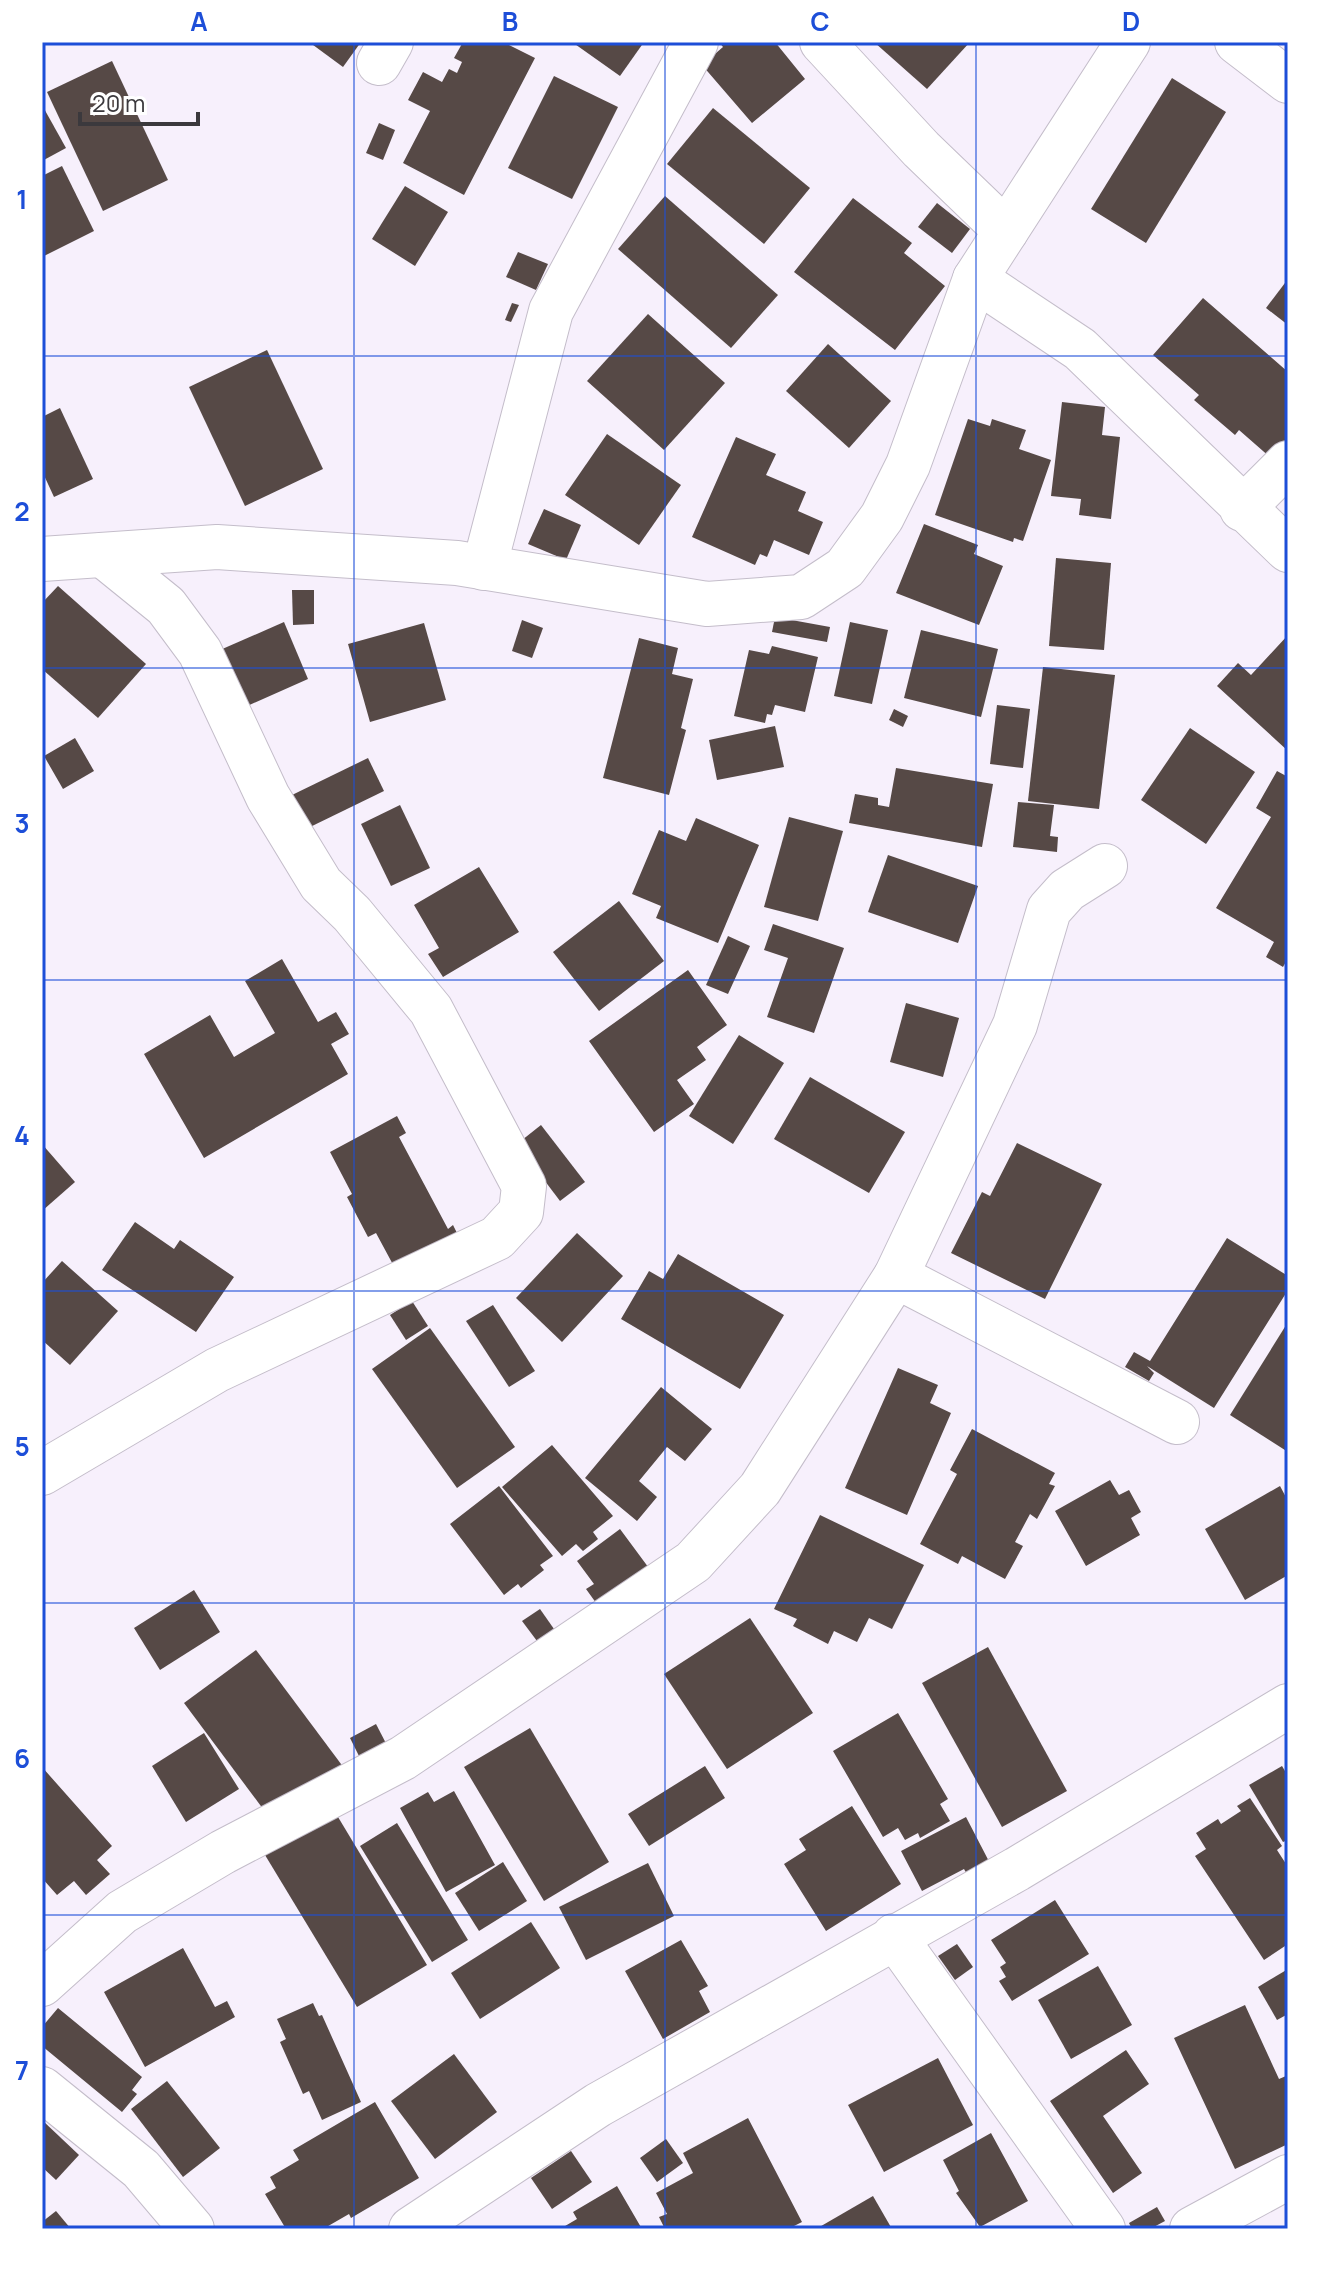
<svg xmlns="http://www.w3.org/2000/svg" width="1330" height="2271" viewBox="0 0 1330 2271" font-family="Manrope,sans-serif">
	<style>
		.building { fill: #564946 }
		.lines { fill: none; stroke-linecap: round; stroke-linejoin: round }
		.minor-casing { stroke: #c4bdca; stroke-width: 46 }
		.minor { stroke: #fff; stroke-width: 44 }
		.grid { fill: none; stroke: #1d4ed8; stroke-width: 2; stroke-opacity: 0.55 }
		.neatline { fill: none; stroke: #1d4ed8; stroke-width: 3 }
		.grid-label { font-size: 26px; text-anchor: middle; font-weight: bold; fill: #1d4ed8 }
	</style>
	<rect width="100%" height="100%" fill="#f7f0fc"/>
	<!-- building -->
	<g class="building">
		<path d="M309 42H361L343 67Z"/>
		<path d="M463 42H503L535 58 464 195 403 163 430 111 408 100 423 72 442 82 449 69 457 73 462 62 454 58Z"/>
		<path d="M572 42H644L620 76Z"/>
		<path d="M719 42H775L805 79 752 123 702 65 723 47Z"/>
		<path d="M874 42H970L927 89Z"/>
		<path d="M112 61 168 180 103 211 47 92Z"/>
		<path d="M554 76 618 107 572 199 508 168Z"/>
		<path d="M1172 78 1226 112 1146 243 1091 209Z"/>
		<path d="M42 105 66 148 42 161Z"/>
		<path d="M713 108 810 188 764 244 667 164Z"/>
		<path d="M379 123 395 130 383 160 366 153Z"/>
		<path d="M62 166 94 231 42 257V176Z"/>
		<path d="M405 186 448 212 415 266 372 239Z"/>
		<path d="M665 196 778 295 731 348 618 249Z"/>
		<path d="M853 198 912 243 904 253 945 286 895 350 794 272Z"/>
		<path d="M937 203 970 229 952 253 918 227Z"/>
		<path d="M518 252 548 264 536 290 506 277Z"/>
		<path d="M1288 279V325L1266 308Z"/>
		<path d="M1203 298 1288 372V438L1271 458 1239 430 1235 435 1194 400 1199 395 1153 355Z"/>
		<path d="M512 303 519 305 511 322 505 320Z"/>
		<path d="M648 314 725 383 664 450 587 381Z"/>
		<path d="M828 344 891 401 849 448 786 391Z"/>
		<path d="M267 350 323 469 245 506 189 387Z"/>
		<path d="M1062 402 1105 407 1102 435 1120 437 1111 519 1079 515 1081 499 1051 496Z"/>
		<path d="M60 408 93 479 54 497 42 471V417Z"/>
		<path d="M968 419 990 426 992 419 1026 430 1019 449 1051 460 1023 541 1014 538 1013 542 935 515Z"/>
		<path d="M607 434 681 485 639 545 565 495Z"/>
		<path d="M736 437 776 454 766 475 806 492 798 511 823 522 809 555 774 540 767 557 760 554 755 565 692 537Z"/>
		<path d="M544 509 581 525 566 560 528 544Z"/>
		<path d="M924 524 978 545 974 554 1003 566 979 625 896 593Z"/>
		<path d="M1056 558 1111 563 1104 650 1049 646Z"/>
		<path d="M58 586 146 664 98 718 42 669V603Z"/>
		<path d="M292 590H314V624L293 625Z"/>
		<path d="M775 617 830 627 827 642 772 632Z"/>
		<path d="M522 620 543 628 532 658 512 651Z"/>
		<path d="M284 622 308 679 245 707 220 650Z"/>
		<path d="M850 622 888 630 872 704 834 696Z"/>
		<path d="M424 623 446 700 370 722 348 644Z"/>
		<path d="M921 630 998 649 981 717 904 698Z"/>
		<path d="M1288 635V751L1217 686 1238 663 1251 675Z"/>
		<path d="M639 638 678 648 672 674 693 679 681 728 686 730 669 795 603 778Z"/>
		<path d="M772 646 818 657 805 712 775 705 772 715 767 714 765 723 734 716 749 650 769 654Z"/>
		<path d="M1043 667 1115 675 1099 809 1028 801Z"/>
		<path d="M997 705 1030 709 1023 768 990 764Z"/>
		<path d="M894 709 908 716 903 727 889 720Z"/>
		<path d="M775 726 784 767 717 780 709 740Z"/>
		<path d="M1190 728 1255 772 1206 844 1141 800Z"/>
		<path d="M75 738 94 771 63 789 44 756Z"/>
		<path d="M368 758 384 791 308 828 292 795Z"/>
		<path d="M896 768 993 784 982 847 849 823 855 794 878 798V805L889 807Z"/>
		<path d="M1277 771 1288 777V958L1283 967 1266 957 1274 942 1216 908 1271 817 1256 808Z"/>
		<path d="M1018 802 1054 805 1050 836 1058 837 1057 852 1013 847Z"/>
		<path d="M400 805 430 868 391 886 361 824Z"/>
		<path d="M789 817 843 831 818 921 764 907Z"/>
		<path d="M696 818 759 845 718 943 656 918 661 906 632 894 659 830 686 841Z"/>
		<path d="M888 855 978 886 958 943 868 912Z"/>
		<path d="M479 867 519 932 443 977 428 954 439 948 414 905Z"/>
		<path d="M619 901 664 961 599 1011 553 952Z"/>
		<path d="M773 924 844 948 814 1033 767 1017 788 958 764 950Z"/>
		<path d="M728 936 750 946 728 994 706 985Z"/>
		<path d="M282 959 318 1022 336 1012 349 1034 331 1044 348 1074 204 1158 144 1054 210 1015 234 1057 275 1033 245 981Z"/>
		<path d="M688 970 727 1025 697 1047 706 1060 677 1080 694 1104 654 1132 589 1041Z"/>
		<path d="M906 1003 959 1018 943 1077 890 1062Z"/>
		<path d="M739 1035 784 1063 733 1144 689 1116Z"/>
		<path d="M810 1077 905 1132 869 1193 774 1139Z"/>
		<path d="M397 1116 406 1133 399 1137 448 1229 453 1225 460 1239 397 1272 376 1233 368 1237 347 1197 352 1194 330 1152Z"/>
		<path d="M541 1125 585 1182 560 1201 517 1144Z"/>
		<path d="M1017 1143 1102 1184 1045 1299 951 1253 982 1192 990 1196Z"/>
		<path d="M42 1144 75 1182 42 1211Z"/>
		<path d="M135 1222 174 1249 180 1240 234 1277 196 1332 102 1270Z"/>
		<path d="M577 1233 623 1276 562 1342 516 1298Z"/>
		<path d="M1227 1238 1288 1276V1290L1214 1408 1147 1366 1154 1373 1149 1381 1125 1367 1134 1352 1150 1361Z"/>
		<path d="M678 1254 784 1315 740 1389 621 1319 649 1271 663 1279Z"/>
		<path d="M62 1261 118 1311 70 1365 42 1340V1283Z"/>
		<path d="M412 1301 428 1326 406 1340 390 1315Z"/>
		<path d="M493 1305 535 1371 509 1387 466 1321Z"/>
		<path d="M1288 1322V1452L1230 1415Z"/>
		<path d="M430 1328 515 1447 457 1488 372 1369Z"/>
		<path d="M898 1368 938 1385 930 1403 951 1413 907 1515 845 1488Z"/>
		<path d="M661 1387 712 1429 685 1461 667 1447 639 1481 657 1497 637 1521 585 1478Z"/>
		<path d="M972 1429 1055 1473 1049 1484 1055 1486 1037 1519 1030 1514 1015 1542 1023 1546 1005 1579 962 1556 958 1564 920 1544 957 1474 950 1470Z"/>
		<path d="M552 1445 613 1516 593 1532 598 1539 583 1551 576 1544 562 1556 502 1487Z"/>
		<path d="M1110 1480 1119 1495 1129 1490 1141 1512 1131 1518 1140 1535 1086 1566 1055 1511Z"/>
		<path d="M499 1486 553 1556 540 1565 544 1570 521 1588 518 1584 504 1595 450 1524Z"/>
		<path d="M1280 1486 1288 1501V1575L1245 1600 1205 1529Z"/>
		<path d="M820 1515 924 1565 892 1629 869 1618 857 1642 834 1631 828 1644 793 1626 797 1619 774 1609Z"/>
		<path d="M620 1529 657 1579 599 1607 586 1589 594 1584 577 1561Z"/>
		<path d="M194 1590 220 1632 160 1670 134 1628Z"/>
		<path d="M540 1609 554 1629 537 1641 522 1621Z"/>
		<path d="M750 1618 813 1713 727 1769 664 1674Z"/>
		<path d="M988 1647 1067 1791 1002 1827 922 1683Z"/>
		<path d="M256 1650 344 1768 272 1821 184 1703Z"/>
		<path d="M898 1713 948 1799 940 1804 950 1821 920 1838 918 1833 905 1840 898 1828 883 1837 833 1751Z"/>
		<path d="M376 1724 391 1753 364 1766 350 1738Z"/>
		<path d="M530 1728 609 1862 544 1901 464 1767Z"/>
		<path d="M204 1733 239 1789 186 1822 152 1766Z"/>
		<path d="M705 1766 725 1798 649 1846 628 1814Z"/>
		<path d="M1282 1766 1288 1776V1840L1283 1842 1249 1785Z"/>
		<path d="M42 1767 112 1846 97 1860 110 1874 86 1895 74 1881 57 1895 42 1878Z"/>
		<path d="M454 1791 495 1865 446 1892 400 1808 428 1792 434 1802Z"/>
		<path d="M1250 1798 1282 1846 1277 1850 1288 1867V1944L1264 1960 1195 1856 1206 1849 1196 1833 1218 1819 1221 1824 1241 1811 1237 1806Z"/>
		<path d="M852 1806 901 1884 826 1931 784 1864 806 1850 799 1839Z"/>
		<path d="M335 1812 427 1965 357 2007 265 1855Z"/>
		<path d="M966 1817 995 1873 973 1885 964 1869 922 1891 901 1851Z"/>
		<path d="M397 1823 468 1940 432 1962 360 1846Z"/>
		<path d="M503 1862 527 1901 479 1931 455 1893Z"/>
		<path d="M648 1863 674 1916 586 1960 559 1907Z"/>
		<path d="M1055 1900 1089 1954 1012 2001 999 1981 1006 1977 1000 1967 1006 1963 991 1940Z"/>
		<path d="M531 1922 560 1968 480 2019 451 1973Z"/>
		<path d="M681 1940 708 1986 699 1991 710 2012 663 2039 625 1971Z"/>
		<path d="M957 1944 973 1967 955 1980 938 1956Z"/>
		<path d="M183 1948 215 2007 227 2001 235 2017 145 2067 104 1992Z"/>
		<path d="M1098 1966 1132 2025 1071 2059 1038 2000Z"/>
		<path d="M1288 1969V2014L1277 2020 1258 1987Z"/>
		<path d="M313 2003 319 2016 322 2015 361 2102 322 2120 309 2091 303 2094 280 2042 286 2039 277 2019Z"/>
		<path d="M1245 2005 1279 2079 1286 2076 1288 2080V2144L1235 2169 1174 2038Z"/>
		<path d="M58 2008 142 2077 132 2090 137 2094 122 2112 42 2046V2027Z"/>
		<path d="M1126 2050 1149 2084 1103 2116 1142 2173 1113 2193 1050 2101Z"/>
		<path d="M454 2054 497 2112 435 2159 391 2101Z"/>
		<path d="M938 2058 973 2125 884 2172 848 2105Z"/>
		<path d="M167 2081 220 2148 183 2177 131 2109Z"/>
		<path d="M375 2102 419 2178 351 2218 349 2214 323 2229H286L265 2194 276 2188 270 2177 299 2160 293 2150Z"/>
		<path d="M748 2118 802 2222 788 2229H665L659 2217 667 2214 656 2193 693 2173 683 2153Z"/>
		<path d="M42 2120 79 2155 56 2180 42 2167Z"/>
		<path d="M991 2133 1028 2201 980 2227 956 2193 959 2191 943 2160Z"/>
		<path d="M666 2139 683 2163 657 2182 640 2158Z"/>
		<path d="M571 2151 592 2182 552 2209 531 2178Z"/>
		<path d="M617 2186 642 2229H560L577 2219 573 2212Z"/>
		<path d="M873 2196 892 2229H816Z"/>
		<path d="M1157 2207 1165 2221 1150 2229H1132L1129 2223Z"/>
		<path d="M56 2211 71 2229H42V2222Z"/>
	</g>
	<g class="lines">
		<defs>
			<g id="minor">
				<path d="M822 42 921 149 1006 231"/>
				<path d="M1237 42 1288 81"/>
				<path d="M379 63 391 42"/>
				<path d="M975 279 1080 349 1288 550"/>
				<path d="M1242 509 1288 463"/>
				<path d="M42 559 217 547 457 563 707 604 801 597 845 568 882 517 908 465 975 279 1128 42"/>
				<path d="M484 568 551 311 696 42"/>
				<path d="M896 1276 1177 1422"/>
				<path d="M42 1473 217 1370 497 1238 521 1212 524 1186 431 1010 352 914 321 884 268 797 200 652 166 606 103 555"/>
				<path d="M894 1936 1103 2229"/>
				<path d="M42 1984 122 1912 223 1852 403 1758 693 1562 760 1489 896 1276 1015 1025 1049 910 1067 890 1105 866"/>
				<path d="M42 2089 141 2169 192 2229"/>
				<path d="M411 2229 598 2105 1017 1869 1288 1706"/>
				<path d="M1192 2229 1288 2177"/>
			</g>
		</defs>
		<!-- minor casing -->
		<use href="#minor" class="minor-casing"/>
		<!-- minor -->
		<use href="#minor" class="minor"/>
	</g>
	<!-- grid -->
	<path class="grid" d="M354 42V2229M665 42V2229M976 42V2229M42 356H1288M42 668H1288M42 980H1288M42 1291H1288M42 1603H1288M42 1915H1288"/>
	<!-- border -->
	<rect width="1330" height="2271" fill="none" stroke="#ffffff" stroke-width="88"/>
	<!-- scale -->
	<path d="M80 112v12h118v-12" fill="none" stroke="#3b393d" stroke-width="4"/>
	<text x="92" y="112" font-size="24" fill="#3b393d" stroke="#ffffff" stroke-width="6" paint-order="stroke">20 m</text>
	<rect x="44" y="44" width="1242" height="2183" class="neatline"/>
	<g class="grid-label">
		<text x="199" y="31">A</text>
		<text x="510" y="31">B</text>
		<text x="820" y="31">C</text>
		<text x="1131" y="31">D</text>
		<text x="22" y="209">1</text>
		<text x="22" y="521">2</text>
		<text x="22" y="833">3</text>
		<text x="22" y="1145">4</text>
		<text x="22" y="1456">5</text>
		<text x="22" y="1768">6</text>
		<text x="22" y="2080">7</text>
	</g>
</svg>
